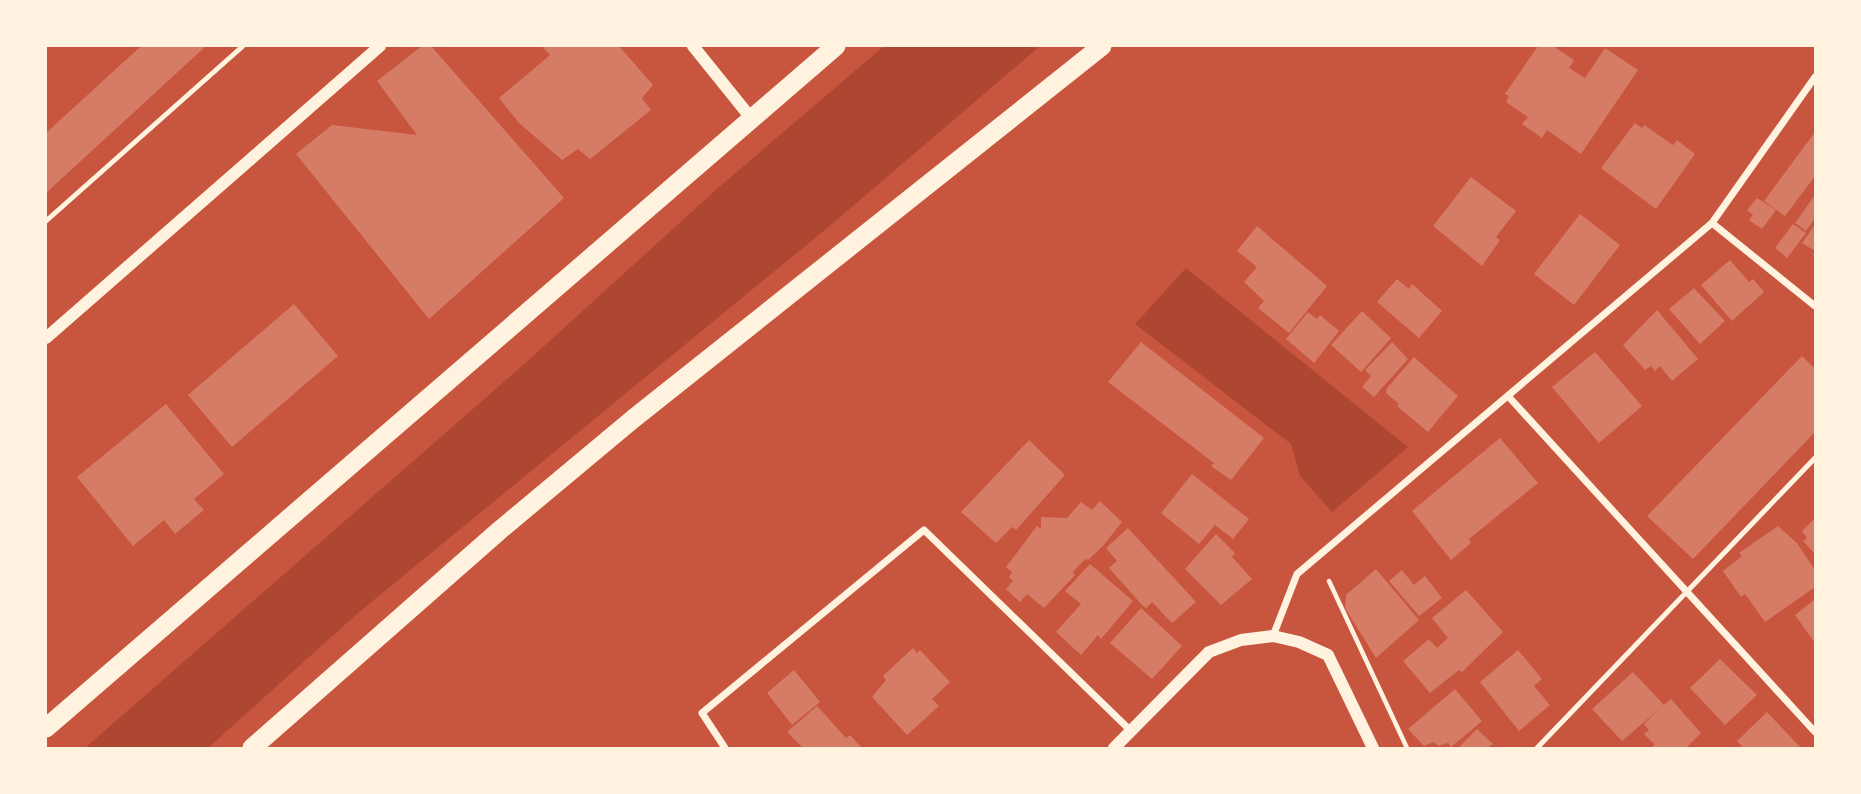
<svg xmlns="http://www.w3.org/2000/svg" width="1861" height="794" viewBox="0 0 1861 794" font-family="'Open Sans',sans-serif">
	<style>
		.green { fill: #ae4732 }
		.building { fill: #d67c66 }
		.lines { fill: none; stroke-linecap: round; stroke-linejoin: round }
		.path { stroke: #fff3e0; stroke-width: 4.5 }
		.service { stroke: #fff3e0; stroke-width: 5 }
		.minor { stroke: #fff3e0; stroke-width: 7 }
		.tertiary { stroke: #fff3e0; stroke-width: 12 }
		.trunk { stroke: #fff3e0; stroke-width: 19 }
	</style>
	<rect width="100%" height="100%" fill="#c8553d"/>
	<!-- green -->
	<g class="green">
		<path d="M884 46H1040L826 229 358 613 208 748H85L521 367 718 188Z"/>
		<path d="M1186 268 1408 447 1332 512 1300 476 1291 444 1135 324Z"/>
	</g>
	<!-- building -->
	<g class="building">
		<path d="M141 46H206L46 193V133Z"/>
		<path d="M422 46H431L564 198 429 319 296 154 332 125 417 135 377 81Z"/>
		<path d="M542 46H619L653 85 642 98 651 110 590 159 578 149 562 160 519 123 499 98 550 55Z"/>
		<path d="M1538 46H1553L1574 60 1569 68 1585 78 1605 48 1638 70 1581 154 1547 130 1542 138 1522 124 1528 117 1506 102 1509 96 1505 94Z"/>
		<path d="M1635 123 1642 128 1644 125 1673 145 1677 140 1695 154 1656 209 1601 168Z"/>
		<path d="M1815 132V176L1785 216 1764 201Z"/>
		<path d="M1471 177 1516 211 1496 237 1500 240 1482 266 1433 226Z"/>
		<path d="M1815 195V218L1806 231 1795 223Z"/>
		<path d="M1757 198 1776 210 1762 229 1749 220 1753 215 1747 210Z"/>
		<path d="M1580 214 1620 245 1574 305 1534 274Z"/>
		<path d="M1793 224 1806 233 1787 258 1775 248Z"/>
		<path d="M1815 225V257L1813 255 1815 251 1802 243Z"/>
		<path d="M1257 226 1327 286 1289 333 1258 308 1264 301 1244 282 1257 267 1237 251Z"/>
		<path d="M1730 260 1749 282 1753 279 1764 292 1732 321 1701 285Z"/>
		<path d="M1397 279 1409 289 1412 284 1442 311 1419 338 1377 302Z"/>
		<path d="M1694 288 1725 321 1700 344 1669 309Z"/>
		<path d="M294 304 338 356 232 447 188 395Z"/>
		<path d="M1657 310 1698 359 1672 381 1660 366 1655 371 1651 366 1645 370 1623 345Z"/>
		<path d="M1362 311 1391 338 1361 372 1331 345Z"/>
		<path d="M1308 312 1317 319 1320 315 1339 331 1314 363 1286 339Z"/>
		<path d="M1141 342 1264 438 1231 480 1211 466 1214 463 1108 382Z"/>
		<path d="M1392 342 1408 359 1374 397 1362 387 1371 376 1365 370Z"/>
		<path d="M1595 352 1642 406 1599 443 1552 387Z"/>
		<path d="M1802 356 1815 369V432L1693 559 1647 516Z"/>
		<path d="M1414 357 1458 396 1428 432 1397 406 1399 404 1386 393 1387 388Z"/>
		<path d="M166 404 224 474 194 499 204 510 175 534 164 520 133 546 77 477Z"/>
		<path d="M1500 438 1538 483 1469 539 1471 543 1451 560 1412 511Z"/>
		<path d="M1029 440 1065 475 1016 530 1012 527 996 543 961 512Z"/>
		<path d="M1192 474 1249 519 1233 539 1215 525 1199 544 1161 513Z"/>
		<path d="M1100 501 1122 522 1102 547 1088 560 1085 559 1073 572 1075 575 1044 608 1027 594 1020 602 1006 589 1013 581 1009 577 1012 572 1006 567 1037 526 1041 529V517L1067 518 1081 502 1092 510Z"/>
		<path d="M1815 518V554L1803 541 1807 538 1802 531Z"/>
		<path d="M1778 526 1797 543 1815 570V587L1765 622 1745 594 1741 597 1723 571 1742 556 1739 553Z"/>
		<path d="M1128 528 1196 602 1172 623 1152 602 1146 608 1142 605 1109 568 1117 561 1106 548Z"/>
		<path d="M1216 534 1235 553 1232 557 1252 579 1221 605 1185 569Z"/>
		<path d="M1090 564 1133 601 1101 639 1098 635 1081 655 1056 632 1081 604 1065 591Z"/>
		<path d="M1376 569 1419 620 1376 658 1345 608 1346 595Z"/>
		<path d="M1402 570 1414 585 1425 576 1442 598 1419 616 1389 581Z"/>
		<path d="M1466 590 1503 632 1462 672 1459 670 1430 693 1403 661 1429 639 1437 648 1448 638 1432 618Z"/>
		<path d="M1815 599V643L1795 615Z"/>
		<path d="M1141 608 1182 646 1152 679 1110 643Z"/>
		<path d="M913 648 917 653 920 650 950 682 932 699 939 706 907 735 872 697 886 680 883 676Z"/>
		<path d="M1518 650 1542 679 1534 686 1550 705 1519 731 1480 682Z"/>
		<path d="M1720 659 1757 695 1725 725 1690 688Z"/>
		<path d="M794 670 820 702 792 725 767 693Z"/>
		<path d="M1633 672 1664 705 1671 699 1701 733 1686 748H1651L1655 745 1644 734 1649 730 1644 724 1658 710 1622 741 1592 709Z"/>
		<path d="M1455 689 1482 721 1451 747 1448 743 1438 746 1434 742 1424 746 1408 729Z"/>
		<path d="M817 706 846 738 850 735 862 748H803L787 732Z"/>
		<path d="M1767 712 1801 748H1743L1737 741Z"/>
		<path d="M1477 729 1493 744 1488 748H1458Z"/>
	</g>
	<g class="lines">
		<!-- path -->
		<path class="path" d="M1329 581 1407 748"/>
		<!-- service -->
		<g class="service">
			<path d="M46 221 243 46"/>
			<path d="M1537 748 1815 458"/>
		</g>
		<!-- minor -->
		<g class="minor">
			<path d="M1712 223 1815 306"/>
			<path d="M1508 396 1815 732"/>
			<path d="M1273 636 1297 574 1712 223 1815 77"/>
			<path d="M725 748 702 713 924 530 1131 731"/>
		</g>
		<!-- tertiary -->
		<g class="tertiary">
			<path d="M693 46 751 118"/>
			<path d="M46 338 380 46"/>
			<path d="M1114 748 1209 652 1241 640 1273 636 1299 642 1328 655 1373 748"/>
		</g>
		<!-- trunk -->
		<g class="trunk">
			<path d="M46 728 836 46"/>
			<path d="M252 748 500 530 633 419 1102 46"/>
		</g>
	</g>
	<!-- border -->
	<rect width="1861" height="794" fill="none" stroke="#fff3e0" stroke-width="94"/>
</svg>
